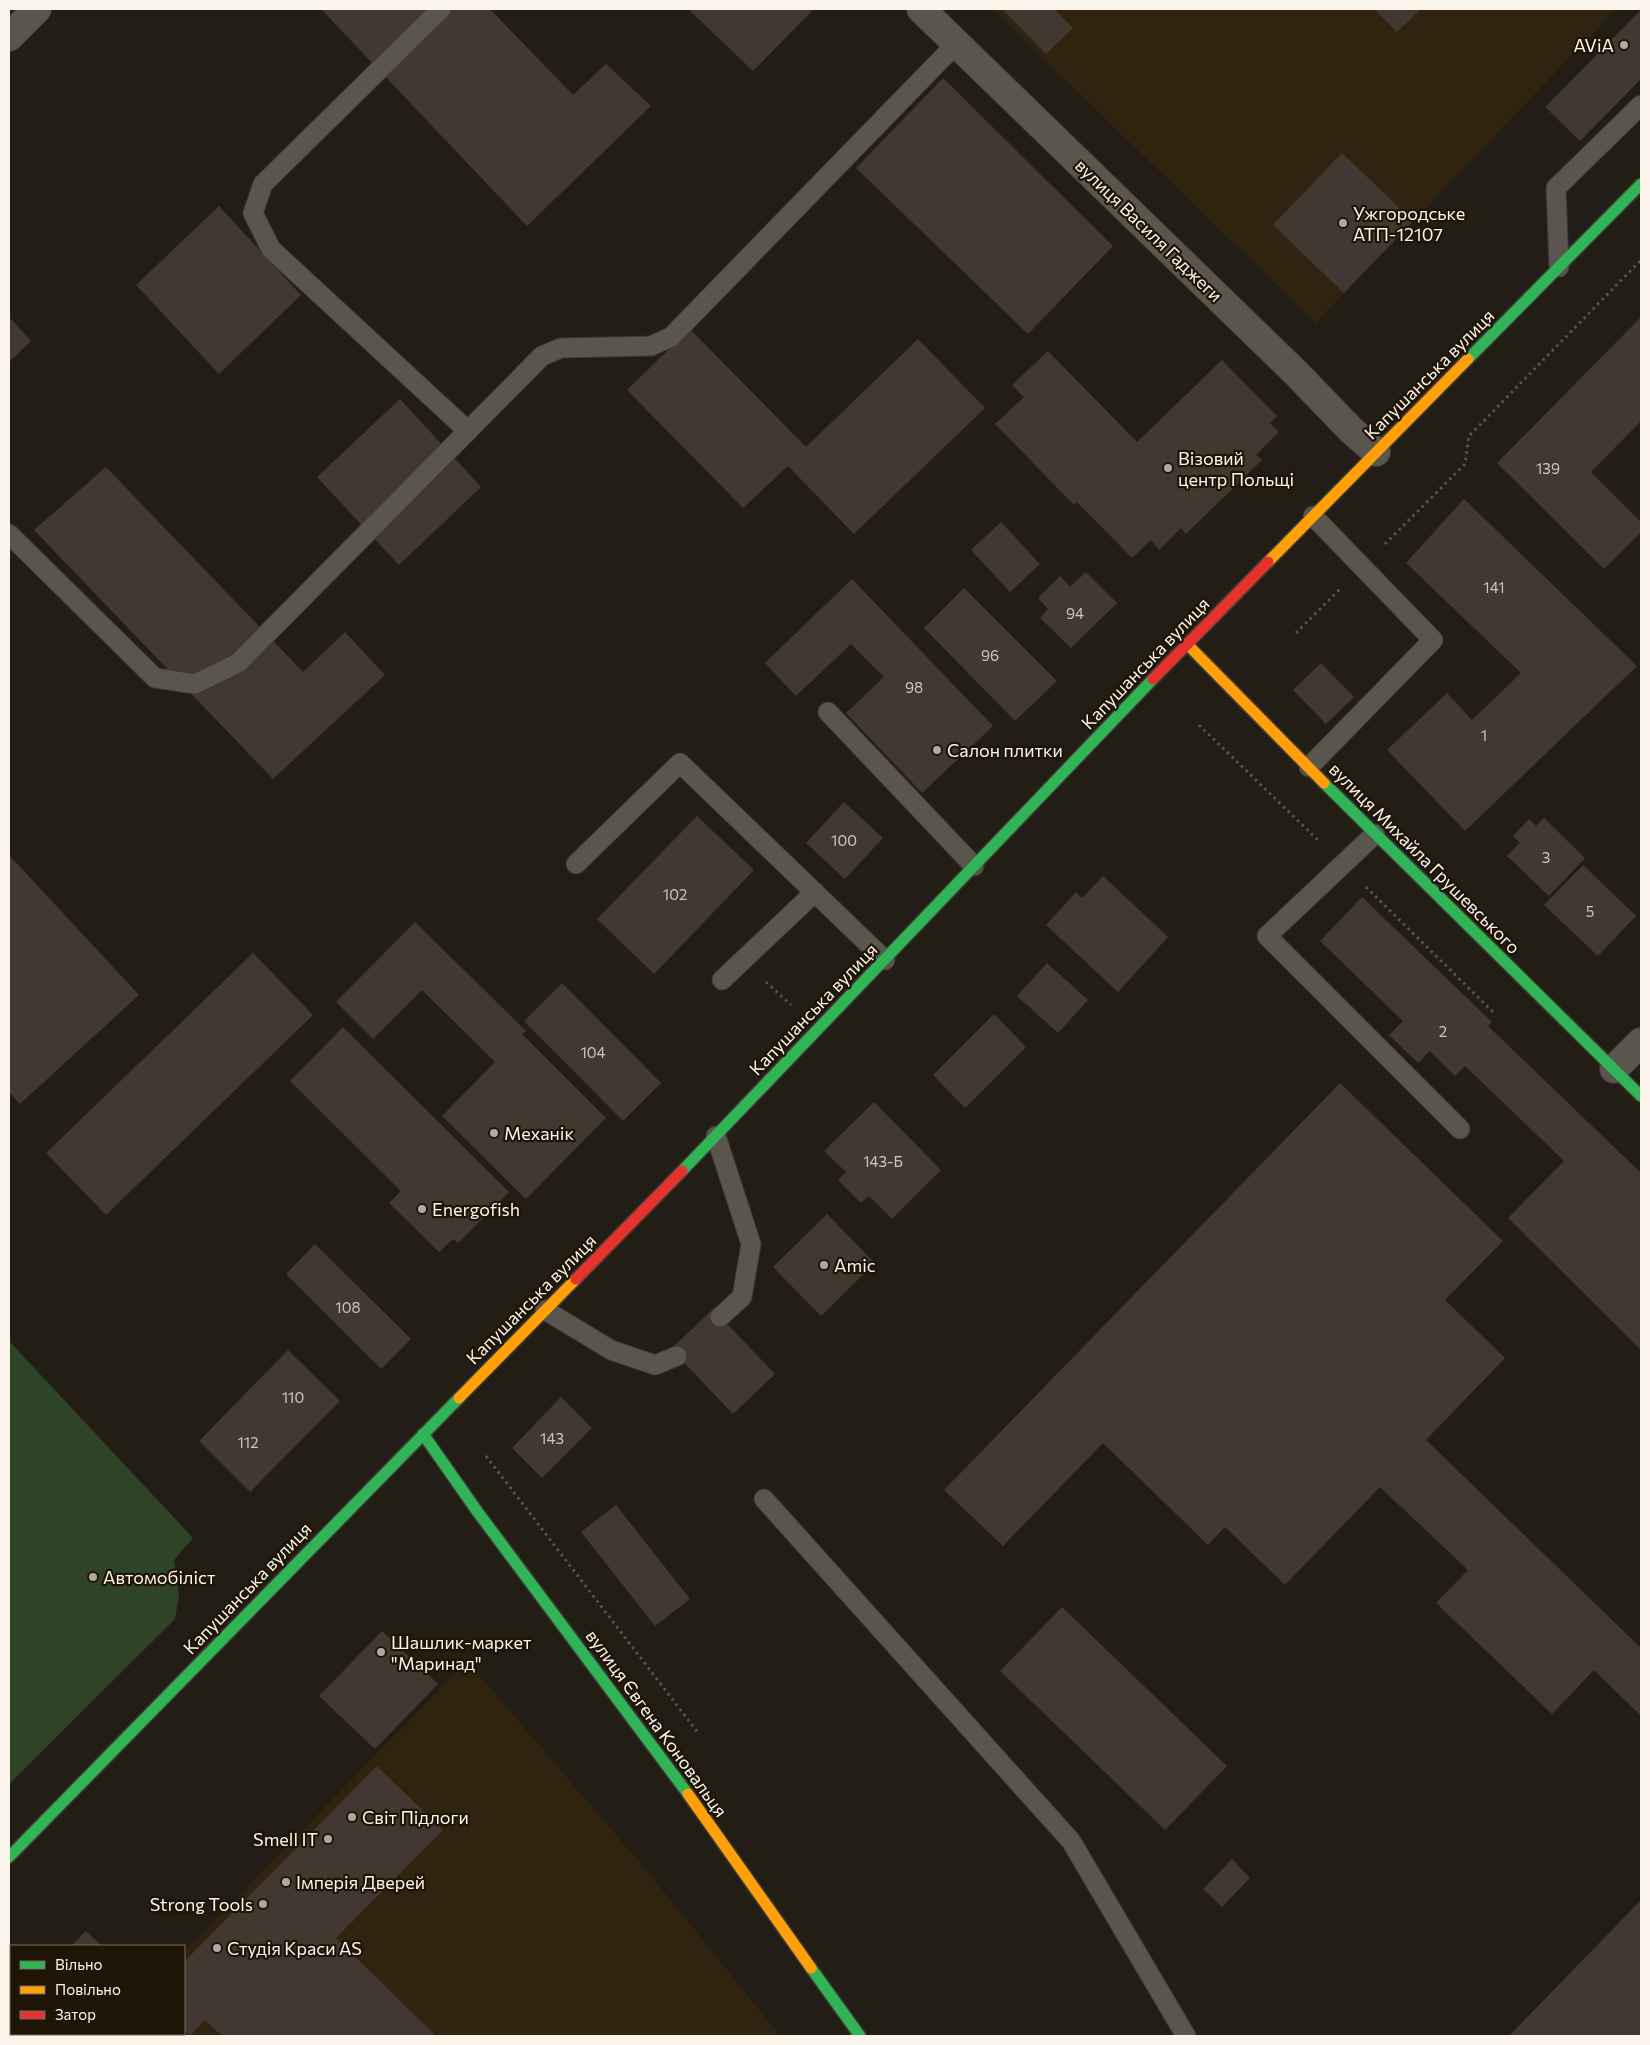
<svg xmlns="http://www.w3.org/2000/svg" width="1650" height="2045" viewBox="0 0 1650 2045" font-family="Commissioner,sans-serif">
	<style>
		.built { fill: #302410 }
		.green { fill: #2f4426 }
		.building { fill: #433831 }
		.lines { fill: none; stroke-linecap: round; stroke-linejoin: round }
		.lane-casing { stroke: #3e3a34; stroke-width: 21 }
		.street-casing { stroke: #3e3a34; stroke-width: 30 }
		.fast-casing { stroke: #3e3a34; stroke-width: 14 }
		.slow-casing { stroke: #3e3a34; stroke-width: 14 }
		.jam-casing { stroke: #3e3a34; stroke-width: 14 }
		.path { stroke: #58544e; stroke-width: 3; stroke-dasharray: 2.5 4; stroke-linecap: butt }
		.lane { stroke: #5a554e; stroke-width: 19 }
		.street { stroke: #5a554e; stroke-width: 28 }
		.fast { stroke: #30b455; stroke-width: 11 }
		.slow { stroke: #ff9f0a; stroke-width: 11 }
		.jam { stroke: #e5322d; stroke-width: 11 }
		.poi-dot { fill: #afa99f; stroke: #1e1506; stroke-width: 2 }
		.labels { text-anchor: middle; dominant-baseline: central; stroke-width: 4.5; stroke-linejoin: round; paint-order: stroke }
		.number-label { font-size: 15px; fill: #cdc5bc }
		.poi-label { font-size: 18px; fill: #fbf4ea; stroke: #1e1506; text-anchor: start }
		.street-label { font-size: 18px; fill: #fbf4ea; stroke: #1e1506 }
	</style>
	<rect width="100%" height="100%" fill="#221d15"/>
	<!-- built -->
	<g class="built">
		<path d="M992 9H1616L1316 323Z"/>
		<path d="M467 1661 648 1872 780 2036H101L104 2034H184V1952Z"/>
	</g>
	<!-- green -->
	<path class="green" d="M9 1341 193 1538 174 1560 179 1595 175 1619 9 1784Z"/>
	<!-- building -->
	<g class="building">
		<path d="M321 9H490L573 95 606 64 651 106 527 226Z"/>
		<path d="M688 9H814L753 71Z"/>
		<path d="M1002 9H1054L1073 28 1046 54Z"/>
		<path d="M1374 9H1421L1397 32Z"/>
		<path d="M1641 10V79L1580 141 1545 107Z"/>
		<path d="M943 78 1113 246 1028 334 856 168Z"/>
		<path d="M1342 153 1413 221 1344 293 1273 225Z"/>
		<path d="M219 206 301 295 219 374 136 285Z"/>
		<path d="M9 317 31 341 9 362Z"/>
		<path d="M1641 317V421L1591 472 1641 522V532L1604 569 1497 463Z"/>
		<path d="M690 329 806 447 918 339 985 408 854 534 788 466 743 508 627 390Z"/>
		<path d="M1048 351 1137 442 1222 360 1277 416 1270 423 1279 432 1256 455 1262 460 1186 534 1181 528 1159 550 1151 540 1132 558 1077 502 1074 505 995 424 1024 397 1012 385Z"/>
		<path d="M400 399 481 487 399 565 317 477Z"/>
		<path d="M106 467 303 672 345 632 385 675 273 779 34 530Z"/>
		<path d="M1464 499 1637 666 1465 831 1387 750 1447 693 1472 720 1521 673 1406 563Z"/>
		<path d="M1001 522 1040 564 1010 592 971 550Z"/>
		<path d="M1086 572 1117 603 1071 648 1040 618 1048 609 1038 598 1060 576 1070 587Z"/>
		<path d="M852 579 993 726 922 793 846 713 884 677 851 644 796 696 765 663Z"/>
		<path d="M964 588 1057 681 1015 721 924 628Z"/>
		<path d="M1321 663 1354 697 1326 724 1293 690Z"/>
		<path d="M844 802 883 838 845 879 806 843Z"/>
		<path d="M697 816 754 870 654 974 597 919Z"/>
		<path d="M1544 818 1585 858 1549 896 1507 856 1520 843 1513 836 1529 819 1536 826Z"/>
		<path d="M9 855 139 995 20 1104 9 1092Z"/>
		<path d="M1583 865 1636 916 1598 956 1544 905Z"/>
		<path d="M1103 876 1168 937 1118 992 1046 925 1076 892 1082 898Z"/>
		<path d="M1362 897 1492 1022 1488 1026 1641 1173V1350L1508 1218 1564 1161 1465 1066 1455 1076 1430 1051 1418 1063 1389 1035 1403 1021 1320 941Z"/>
		<path d="M415 922 526 1031 522 1034 606 1118 526 1199 442 1116 495 1062 422 990 373 1039 336 1002Z"/>
		<path d="M253 953 313 1015 106 1215 46 1153Z"/>
		<path d="M1047 963 1088 1000 1058 1033 1017 996Z"/>
		<path d="M562 983 661 1083 623 1121 524 1021Z"/>
		<path d="M994 1014 1026 1047 965 1108 933 1075Z"/>
		<path d="M343 1027 509 1192 458 1243 453 1239 439 1252 389 1203 401 1191 290 1081Z"/>
		<path d="M1340 1083 1503 1241 1445 1300 1505 1358 1426 1440 1641 1648V1716L1594 1670 1552 1714 1436 1603 1468 1570 1380 1487 1285 1585 1225 1527 1208 1545 1103 1443 1003 1546 944 1490Z"/>
		<path d="M874 1102 941 1170 892 1219 869 1196 861 1203 838 1180 846 1172 824 1151Z"/>
		<path d="M827 1214 875 1263 821 1316 773 1267Z"/>
		<path d="M315 1244 411 1339 381 1369 286 1274Z"/>
		<path d="M713 1309 775 1374 733 1414 671 1349Z"/>
		<path d="M288 1350 340 1401 250 1492 199 1441Z"/>
		<path d="M561 1397 592 1428 542 1478 512 1448Z"/>
		<path d="M616 1505 690 1599 655 1626 581 1532Z"/>
		<path d="M1062 1607 1227 1766 1165 1830 1000 1671Z"/>
		<path d="M382 1631 438 1684 375 1749 319 1696Z"/>
		<path d="M377 1766 443 1830 336 1938 436 2036H222L205 2020 190 2036 184 2030V1962Z"/>
		<path d="M1232 1859 1250 1878 1222 1907 1203 1889Z"/>
		<path d="M1641 1900V2036H1509Z"/>
		<path d="M86 1931 102 1946H71Z"/>
		<path d="M38 2034H100L98 2036H41Z"/>
	</g>
	<g class="lines">
		<defs>
			<g id="lane">
				<path d="M441 9 263 184 253 213 271 249 468 431"/>
				<path d="M1559 267 1556 188 1641 105"/>
				<path d="M9 534 155 678 195 684 238 663 542 356 561 348 651 346 671 337 957 43"/>
				<path d="M828 712 974 866"/>
				<path d="M1309 767 1433 640 1313 516"/>
				<path d="M1375 834 1267 936 1460 1129"/>
				<path d="M576 864 680 763 885 960"/>
				<path d="M722 980 815 892"/>
				<path d="M716 1136 751 1244 742 1297 720 1317"/>
				<path d="M545 1310 611 1350 655 1365 677 1356"/>
				<path d="M764 1499 1071 1841 1186 2036"/>
			</g>
			<g id="street">
				<path d="M921 9 1296 373 1351 430 1376 452"/>
				<path d="M9 37 37 9"/>
				<path d="M1614 1069 1641 1042"/>
			</g>
			<g id="fast">
				<path d="M1468 359 1641 184"/>
				<path d="M1324 783 1641 1096"/>
				<path d="M682 1171 1153 679"/>
				<path d="M423 1434 477 1511 688 1794"/>
				<path d="M9 1857 459 1398"/>
				<path d="M811 1968 860 2036"/>
			</g>
			<g id="slow">
				<path d="M1268 562 1468 359"/>
				<path d="M1187 644 1324 783"/>
				<path d="M459 1398 576 1279"/>
				<path d="M688 1794 811 1968"/>
			</g>
			<g id="jam">
				<path d="M1153 679 1268 562"/>
				<path d="M576 1279 682 1171"/>
			</g>
		</defs>
		<!-- lane casing -->
		<use href="#lane" class="lane-casing"/>
		<!-- street casing -->
		<use href="#street" class="street-casing"/>
		<!-- fast casing -->
		<use href="#fast" class="fast-casing"/>
		<!-- slow casing -->
		<use href="#slow" class="slow-casing"/>
		<!-- jam casing -->
		<use href="#jam" class="jam-casing"/>
		<!-- path -->
		<g class="path">
			<path d="M1385 544 1465 464 1469 436 1641 260"/>
			<path d="M1296 633 1340 589"/>
			<path d="M1199 725 1320 842"/>
			<path d="M1366 887 1494 1013"/>
			<path d="M766 982 791 1005"/>
			<path d="M486 1456 699 1734"/>
		</g>
		<!-- lane -->
		<use href="#lane" class="lane"/>
		<!-- street -->
		<use href="#street" class="street"/>
		<!-- fast -->
		<use href="#fast" class="fast"/>
		<!-- slow -->
		<use href="#slow" class="slow"/>
		<!-- jam -->
		<use href="#jam" class="jam"/>
	</g>
	<!-- markers -->
	<g class="poi-dot">
		<circle cx="1624" cy="45" r="5"/>
		<circle cx="1343" cy="223" r="5"/>
		<circle cx="1168" cy="468" r="5"/>
		<circle cx="937" cy="750" r="5"/>
		<circle cx="494" cy="1133" r="5"/>
		<circle cx="422" cy="1209" r="5"/>
		<circle cx="824" cy="1265" r="5"/>
		<circle cx="93" cy="1577" r="5"/>
		<circle cx="381" cy="1652" r="5"/>
		<circle cx="352" cy="1817" r="5"/>
		<circle cx="328" cy="1839" r="5"/>
		<circle cx="286" cy="1882" r="5"/>
		<circle cx="263" cy="1904" r="5"/>
		<circle cx="217" cy="1948" r="5"/>
	</g>
	<g class="labels">
		<!-- number labels -->
		<g class="number-label">
			<text x="1548" y="468">139</text>
			<text x="1494" y="587">141</text>
			<text x="1075" y="613">94</text>
			<text x="990" y="655">96</text>
			<text x="914" y="687">98</text>
			<text x="1484" y="735">1</text>
			<text x="844" y="840">100</text>
			<text x="1546" y="857">3</text>
			<text x="675" y="894">102</text>
			<text x="1590" y="911">5</text>
			<text x="1443" y="1031">2</text>
			<text x="593" y="1052">104</text>
			<text x="883" y="1161">143-Б</text>
			<text x="348" y="1307">108</text>
			<text x="293" y="1397">110</text>
			<text x="552" y="1438">143</text>
			<text x="248" y="1442">112</text>
		</g>
		<!-- poi labels -->
		<g class="poi-label">
			<text x="1614" y="45" text-anchor="end">AViA</text>
			<text x="1353" y="213">Ужгородське<tspan x="1353" dy="21">АТП-12107</tspan></text>
			<text x="1178" y="458">Візовий<tspan x="1178" dy="21">центр Польщі</tspan></text>
			<text x="947" y="750">Салон плитки</text>
			<text x="504" y="1133">Механік</text>
			<text x="432" y="1209">Energofish</text>
			<text x="834" y="1265">Amic</text>
			<text x="103" y="1577">Автомобіліст</text>
			<text x="391" y="1642">Шашлик-маркет<tspan x="391" dy="21">"Маринад"</tspan></text>
			<text x="362" y="1817">Світ Підлоги</text>
			<text x="318" y="1839" text-anchor="end">Smell IT</text>
			<text x="296" y="1882">Імперія Дверей</text>
			<text x="253" y="1904" text-anchor="end">Strong Tools</text>
			<text x="227" y="1948">Студія Краси AS</text>
		</g>
		<!-- street labels -->
		<g class="street-label">
			<text transform="translate(1149 230) rotate(44)">вулиця Василя Гаджеги</text>
			<text transform="translate(1429 374) rotate(-45)">Капушанська вулиця</text>
			<text transform="translate(1145 663) rotate(-46)">Капушанська вулиця</text>
			<text transform="translate(1425 858) rotate(45)">вулиця Михайла Грушевського</text>
			<text transform="translate(813 1009) rotate(-46)">Капушанська вулиця</text>
			<text transform="translate(531 1299) rotate(-45)">Капушанська вулиця</text>
			<text transform="translate(247 1588) rotate(-46)">Капушанська вулиця</text>
			<text transform="translate(657 1723) rotate(54)">вулиця Євгена Коновальця</text>
		</g>
	</g>
	<!-- border -->
	<rect width="1650" height="2045" fill="none" stroke="#fbf4ea" stroke-width="20"/>
	<!-- legend -->
	<rect x="10" y="1945" width="175" height="90" fill="#1e1506" stroke="#766e61"/>
	<rect x="20" y="1961" width="25" height="8" fill="#30b455" stroke="#766e61"/>
	<text x="55" y="1970" font-size="15" fill="#fbf4ea">Вільно</text>
	<rect x="20" y="1986" width="25" height="8" fill="#ff9f0a" stroke="#766e61"/>
	<text x="55" y="1995" font-size="15" fill="#fbf4ea">Повільно</text>
	<rect x="20" y="2011" width="25" height="8" fill="#e5322d" stroke="#766e61"/>
	<text x="55" y="2020" font-size="15" fill="#fbf4ea">Затор</text>
</svg>
